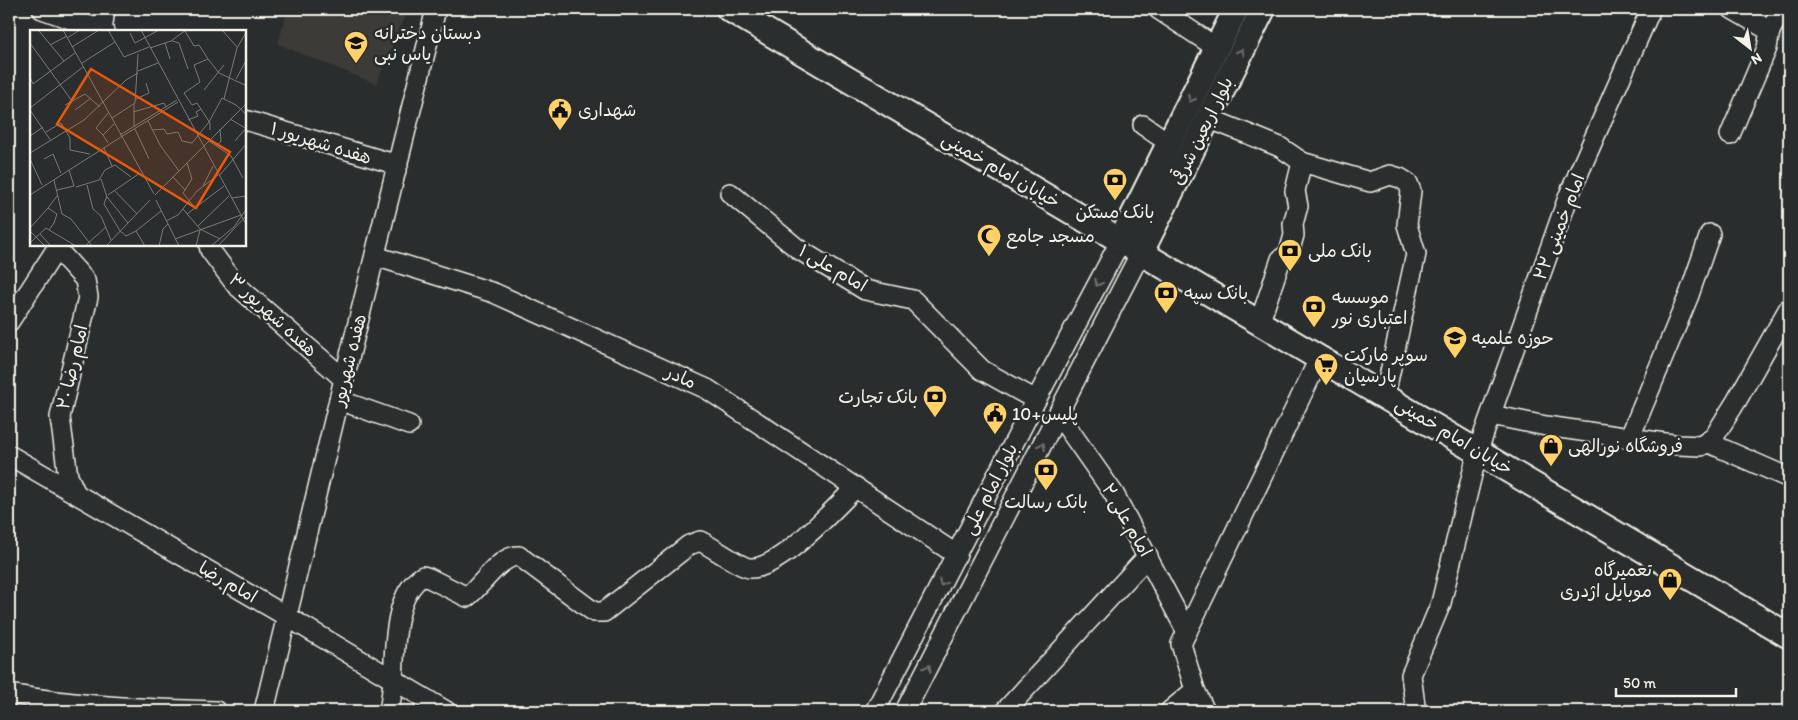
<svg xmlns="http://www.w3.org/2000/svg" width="1798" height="720" viewBox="0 0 1798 720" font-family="Itim,'Playpen Sans Arabic',sans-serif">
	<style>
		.built { fill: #3d3b38 }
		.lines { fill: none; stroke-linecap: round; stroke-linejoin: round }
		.minor-casing { stroke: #f4f1e8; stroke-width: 22 }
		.major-casing { stroke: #f4f1e8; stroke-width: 28 }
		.minor { stroke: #2a2d2e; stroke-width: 19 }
		.major { stroke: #2a2d2e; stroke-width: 24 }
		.oneway { stroke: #71726f }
		.labels { text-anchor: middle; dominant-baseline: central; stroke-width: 5; stroke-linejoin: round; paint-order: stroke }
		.poi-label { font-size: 18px; fill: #f4f1e8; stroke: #2a2d2e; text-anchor: start }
		.street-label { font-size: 18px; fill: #f4f1e8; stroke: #2a2d2e }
		.inset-road { fill: none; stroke: #7b7b78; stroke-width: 1 }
		.view { fill: #e8590c; fill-opacity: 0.15; stroke: #e8590c; stroke-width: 2.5 }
		.inset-edge { fill: none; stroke: #f4f1e8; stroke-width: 2.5 }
	</style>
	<rect width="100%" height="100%" fill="#2a2d2e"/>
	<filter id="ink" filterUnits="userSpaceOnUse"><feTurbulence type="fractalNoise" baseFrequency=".02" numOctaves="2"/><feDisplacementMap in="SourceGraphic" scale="10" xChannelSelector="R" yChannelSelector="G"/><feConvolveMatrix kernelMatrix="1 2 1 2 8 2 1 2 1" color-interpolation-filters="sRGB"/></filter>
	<g filter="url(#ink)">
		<!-- built -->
		<path class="built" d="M288 9H408L376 84 278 44Z"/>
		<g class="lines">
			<defs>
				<g id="minor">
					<path d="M42 9 104 31"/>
					<path d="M1158 9 1217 48"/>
					<path d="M1732 9 1770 31 1782 9"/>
					<path d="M102 31 105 9"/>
					<path d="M1208 118 1280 147 1302 162 1295 191 1298 206 1293 224 1294 235 1289 253 1281 259 1260 321"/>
					<path d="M245 120 398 165"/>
					<path d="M1143 125 1169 143"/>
					<path d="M1730 135 1767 48 1770 31"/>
					<path d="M1302 162 1370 182 1390 175 1400 178 1408 183 1411 191 1407 225 1416 254 1385 395"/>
					<path d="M730 193 798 249 865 290 913 300 982 370 1036 400"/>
					<path d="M209 245 210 250 236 285 344 379"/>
					<path d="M57 249 85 280 88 297 60 417 68 476 76 494"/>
					<path d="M375 256 494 293 707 389 957 555"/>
					<path d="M9 322 59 245"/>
					<path d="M339 400 409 425"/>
					<path d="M1058 414 1114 494 1187 632"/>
					<path d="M1491 415 1546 426 1679 445 1701 446 1714 437 1737 400 1789 308"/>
					<path d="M1630 437 1689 295 1710 234"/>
					<path d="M1707 442 1789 478"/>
					<path d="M9 455 286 616 446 711"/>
					<path d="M9 694C77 706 146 709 216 711"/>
					<path d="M264 711 344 379 436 9"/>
					<path d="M389 711C391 701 392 691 393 681 395 650 393 594 423 576L429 578 467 597C482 586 500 555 519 556L594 612H604L689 545 700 541C711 546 741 568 750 568 779 570 835 508 856 487"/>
					<path d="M875 711 1036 400 1121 240"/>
					<path d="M905 711 1141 252"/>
					<path d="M1005 711 1148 556"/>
					<path d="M1170 711 1195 690"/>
					<path d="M1205 711 1195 690 1181 644 1320 357"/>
					<path d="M1414 711 1415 705 1411 675 1441 603 1478 450 1569 195 1651 9"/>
				</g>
				<g id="major">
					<path d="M729 9C1081 220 1437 425 1789 636"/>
					<path d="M1121 240 1236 9"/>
					<path d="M1141 252 1263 9"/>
				</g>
			</defs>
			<!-- minor casing -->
			<use href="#minor" class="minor-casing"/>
			<!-- major casing -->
			<use href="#major" class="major-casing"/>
			<!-- minor -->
			<use href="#minor" class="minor"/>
			<!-- major -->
			<use href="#major" class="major"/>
		</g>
		<!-- one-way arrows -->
		<defs><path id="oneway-chevron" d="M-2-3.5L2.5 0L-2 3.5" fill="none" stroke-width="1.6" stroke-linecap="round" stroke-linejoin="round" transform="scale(1.25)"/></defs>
		<g class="oneway">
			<use href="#oneway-chevron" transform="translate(1241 52) rotate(-64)"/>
			<use href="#oneway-chevron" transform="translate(1191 99) rotate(117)"/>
			<use href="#oneway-chevron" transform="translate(1098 283) rotate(118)"/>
			<use href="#oneway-chevron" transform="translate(1042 446) rotate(-63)"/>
			<use href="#oneway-chevron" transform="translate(942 583) rotate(118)"/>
			<use href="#oneway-chevron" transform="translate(928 668) rotate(-63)"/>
		</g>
	</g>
	<!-- icons -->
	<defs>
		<symbol id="school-pin" viewBox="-11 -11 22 30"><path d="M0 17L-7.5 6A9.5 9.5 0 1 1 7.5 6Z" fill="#ffd166" stroke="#2a2d2e"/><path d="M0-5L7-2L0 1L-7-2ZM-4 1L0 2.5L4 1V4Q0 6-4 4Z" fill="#111"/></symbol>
		<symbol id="civic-pin" viewBox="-11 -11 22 30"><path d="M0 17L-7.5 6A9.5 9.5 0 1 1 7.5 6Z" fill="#ffd166" stroke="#2a2d2e"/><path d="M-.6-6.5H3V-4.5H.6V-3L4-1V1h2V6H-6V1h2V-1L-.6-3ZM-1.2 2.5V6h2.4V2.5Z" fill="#111"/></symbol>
		<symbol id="bank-pin" viewBox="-11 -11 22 30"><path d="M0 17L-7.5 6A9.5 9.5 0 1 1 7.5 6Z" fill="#ffd166" stroke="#2a2d2e"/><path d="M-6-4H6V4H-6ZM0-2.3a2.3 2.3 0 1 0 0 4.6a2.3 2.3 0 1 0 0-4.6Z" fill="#111"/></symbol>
		<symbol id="mosque-pin" viewBox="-11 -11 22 30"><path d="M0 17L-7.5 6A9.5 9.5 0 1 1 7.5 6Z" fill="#ffd166" stroke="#2a2d2e"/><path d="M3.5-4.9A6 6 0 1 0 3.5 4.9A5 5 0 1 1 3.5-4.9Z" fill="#111"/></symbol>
		<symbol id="supermarket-pin" viewBox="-11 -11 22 30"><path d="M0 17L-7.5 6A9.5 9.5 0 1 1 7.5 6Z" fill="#ffd166" stroke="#2a2d2e"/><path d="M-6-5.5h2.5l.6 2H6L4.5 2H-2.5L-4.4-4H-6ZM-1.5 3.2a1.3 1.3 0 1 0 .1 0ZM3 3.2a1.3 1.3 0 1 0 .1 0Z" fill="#111"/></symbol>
		<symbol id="shop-pin" viewBox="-11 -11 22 30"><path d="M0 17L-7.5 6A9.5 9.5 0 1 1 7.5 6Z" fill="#ffd166" stroke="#2a2d2e"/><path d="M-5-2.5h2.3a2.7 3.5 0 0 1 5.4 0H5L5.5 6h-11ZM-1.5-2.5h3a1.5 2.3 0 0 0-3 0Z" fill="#111"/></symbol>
	</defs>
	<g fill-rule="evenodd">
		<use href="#school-pin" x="342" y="29" width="28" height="38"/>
		<use href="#civic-pin" x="546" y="96" width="28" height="38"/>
		<use href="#bank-pin" x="1101" y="166" width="28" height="38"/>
		<use href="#mosque-pin" x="975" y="222" width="28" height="38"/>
		<use href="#bank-pin" x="1276" y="237" width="28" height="38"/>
		<use href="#bank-pin" x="1152" y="279" width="28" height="38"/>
		<use href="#bank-pin" x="1300" y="293" width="28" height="38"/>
		<use href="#school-pin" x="1441" y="324" width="28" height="38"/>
		<use href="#supermarket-pin" x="1312" y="351" width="28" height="38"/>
		<use href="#bank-pin" x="921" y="383" width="28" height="38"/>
		<use href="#civic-pin" x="981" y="400" width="28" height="38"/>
		<use href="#shop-pin" x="1537" y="432" width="28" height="38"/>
		<use href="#bank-pin" x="1032" y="456" width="28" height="38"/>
		<use href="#shop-pin" x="1656" y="566" width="28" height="38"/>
	</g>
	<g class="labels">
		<!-- poi labels -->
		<g class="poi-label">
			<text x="374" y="33">دبستان دخترانه<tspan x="374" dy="21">یاس نبی</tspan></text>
			<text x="578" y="110">شهداری</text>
			<text x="1115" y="212" text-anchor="middle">بانک مسکن</text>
			<text x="1006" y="236">مسجد جامع</text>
			<text x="1308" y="251">بانک ملی</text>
			<text x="1184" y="293">بانک سپه</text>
			<text x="1332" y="297">موسسه<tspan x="1332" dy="21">اعتباری نور</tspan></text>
			<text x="1472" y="338">حوزه علمیه</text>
			<text x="1344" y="355">سوپر مارکت<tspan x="1344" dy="21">پارسیان</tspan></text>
			<text x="918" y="397" text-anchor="end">بانک تجارت</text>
			<text x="1012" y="414">پلیس+10</text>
			<text x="1568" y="446">فروشگاه نورالهی</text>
			<text x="1046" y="502" text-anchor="middle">بانک رسالت</text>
			<text x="1652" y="570" text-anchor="end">تعمیرگاه<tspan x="1652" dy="21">موبایل اژدری</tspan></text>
		</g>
		<!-- street labels -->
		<g class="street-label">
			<text transform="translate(1202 131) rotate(-64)">بلوار اربعین شرقی</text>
			<text transform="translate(321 143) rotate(17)">هفده شهریور ۱</text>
			<text transform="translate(1001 170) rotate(30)">خیابان امام خمینی</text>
			<text transform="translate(1559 227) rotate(-69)">امام خمینی ۲۲</text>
			<text transform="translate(833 268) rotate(30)">امام علی ۱</text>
			<text transform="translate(273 315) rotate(43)">هفده شهریور ۳</text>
			<text transform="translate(349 360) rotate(-76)">هفده شهریور</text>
			<text transform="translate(72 367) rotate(-77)">امام رضا ۲۰</text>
			<text transform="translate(681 377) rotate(24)">مادر</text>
			<text transform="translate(1454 436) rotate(31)">خیابان امام خمینی</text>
			<text transform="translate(990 489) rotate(-63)">بلوار امام علی</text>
			<text transform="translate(1127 520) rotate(60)">امام علی ۲</text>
			<text transform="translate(228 582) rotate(30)">امام رضا</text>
		</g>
	</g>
	<!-- overview -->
	<g transform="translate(30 30)">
		<rect width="216" height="216" fill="#2a2d2e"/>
		<path class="inset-road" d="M33 0 124 164M78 0 94 27 119 17M111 0 217 196M192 0 207 17M9 1 34 31M155 1 164 16 169 15 178 29M100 3 105 13 129 0M37 8 50 0M142 11 149 13 158 39M0 13 42 71M135 13 140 29M20 15 37 6M42 17 69 0M120 18 141 11 156 0M52 33 85 12M108 41 128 33M0 47 3 54 45 23M206 49 217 29M174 60 194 35M106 69 119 63 116 53M194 69 207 18 217 1M35 75 55 64 70 77M0 78 53 37M0 80 21 111M45 80 61 68M103 82 134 73 136 77M82 88 105 73 108 24M200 89 217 99M158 90 168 86 166 82 171 79M118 91 130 115 149 141M104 97V74M105 99 119 129M123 100 134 99 137 104 148 102 152 111 162 113 179 92 192 68 206 75 217 85M180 100V93L167 73 162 75 154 63 170 52 164 35 178 29 189 43 217 56M16 102 31 93 40 108V120L60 124M73 105 66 98 78 83M90 105 147 70M0 106 13 97M91 107 148 72M179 111 201 126 213 148M205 111 216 98M78 113 73 105 84 94M187 116 191 111 190 99M74 118 82 136M0 123 54 90 96 50 108 43M0 129 12 155M14 129 23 124 31 143M157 133 162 149 153 163 165 178M189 146 217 113M143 147 155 160M71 149 77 167 98 193M24 150 32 184 41 189 62 216M57 155 63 179 71 186 81 210M173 156 183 136M46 157 69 150 75 140 85 135 101 147M27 160 44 156 39 140M84 160 107 184M0 165 91 107M78 165 110 143M125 165 217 73M77 166 74 174 90 201 96 206 106 201M201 168 217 166M126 170 149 216M153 179 170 199 190 209M157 184 194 156M136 191 148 185 167 161 188 145M168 196 199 166M0 198 18 178M19 200 46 216M0 201 15 216M10 204 21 216M145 209 211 185M0 213 16 198 19 200 24 193 27 184 18 178 27 166M55 216 76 197M76 216 120 170M115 216 106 201 131 181M129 216 133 199 138 194M166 216 170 200M181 216 204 197 217 178M188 216 217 185"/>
		<path class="view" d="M61 39 200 122 166 178 27 94Z"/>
		<rect width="216" height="216" class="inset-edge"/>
	</g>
	<!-- margin -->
	<rect width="1798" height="720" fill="none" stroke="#2a2d2e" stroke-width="30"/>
	<rect x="15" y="15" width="1768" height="690" fill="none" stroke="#f4f1e8" stroke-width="2" filter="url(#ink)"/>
	<!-- north arrow -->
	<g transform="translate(1750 48) rotate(149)" stroke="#2a2d2e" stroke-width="4" paint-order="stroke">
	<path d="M0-4L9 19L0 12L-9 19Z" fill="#f4f1e8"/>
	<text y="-8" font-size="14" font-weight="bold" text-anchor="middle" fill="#f4f1e8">N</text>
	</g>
	<!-- scale -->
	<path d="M1616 688v8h120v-8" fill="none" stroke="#f4f1e8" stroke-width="2.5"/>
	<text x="1623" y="688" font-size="15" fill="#f4f1e8" stroke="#2a2d2e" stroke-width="4" paint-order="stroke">50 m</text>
</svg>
